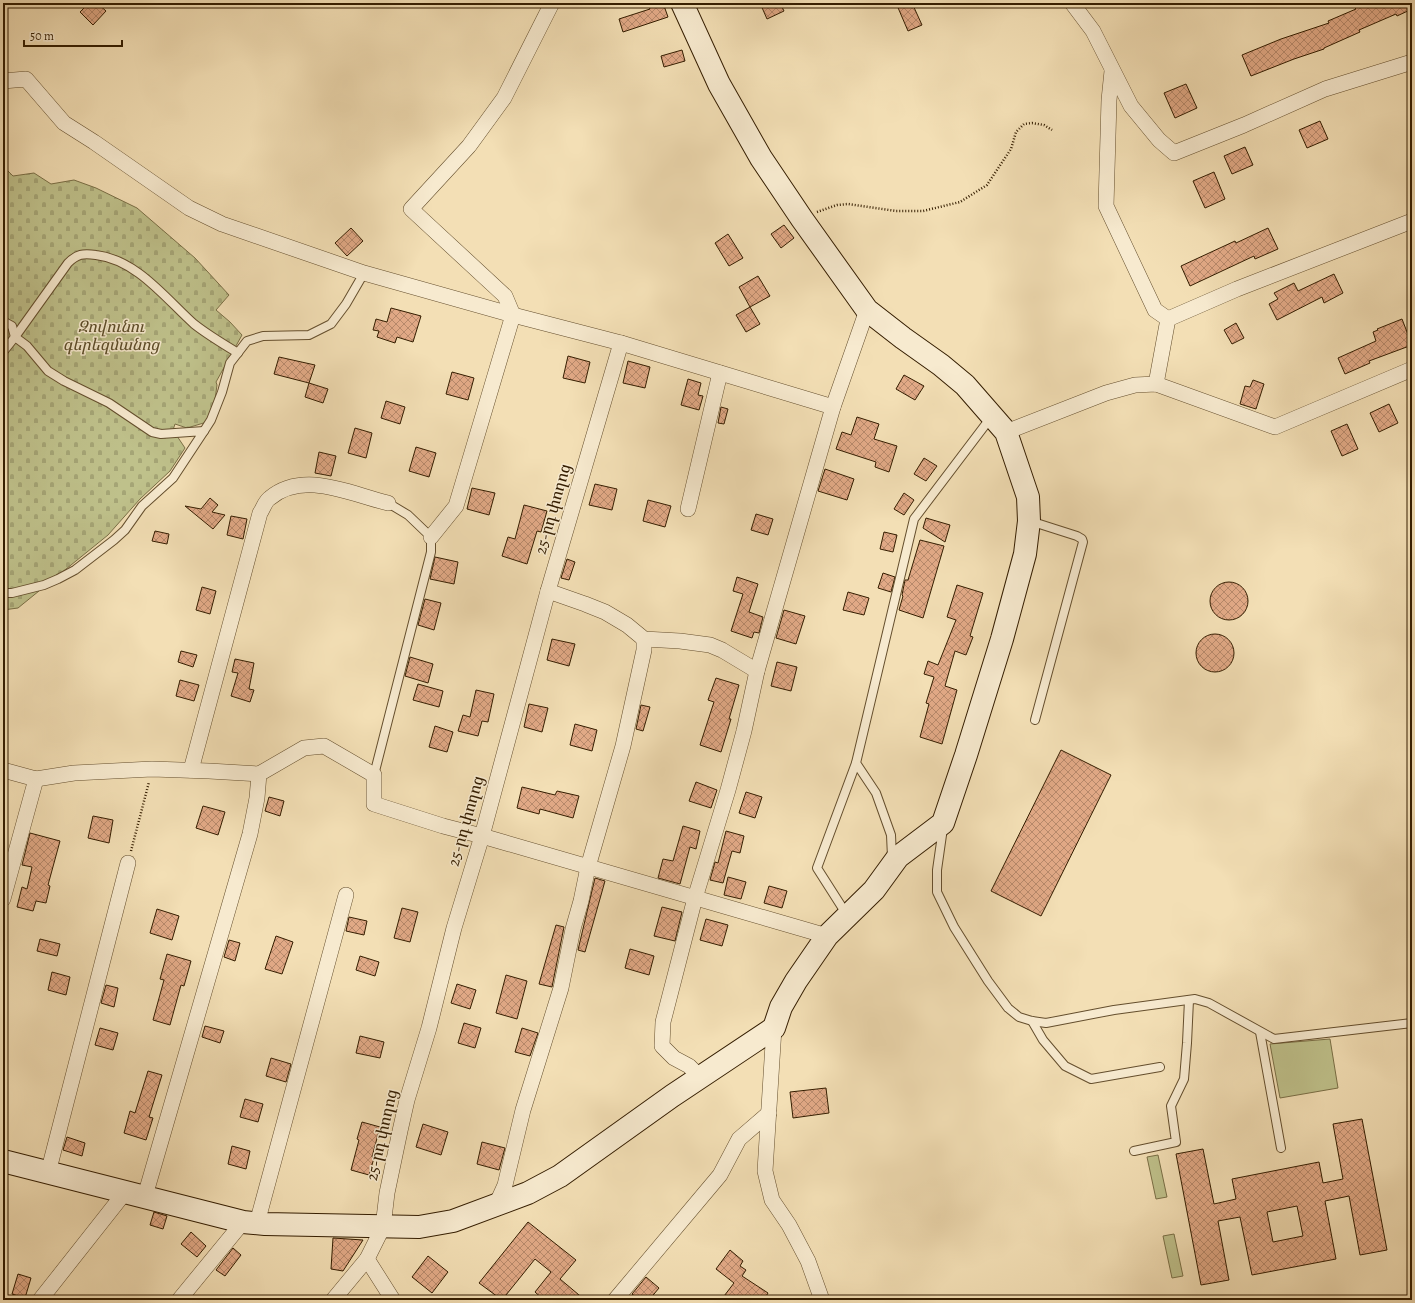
<svg xmlns="http://www.w3.org/2000/svg" width="1415" height="1303" viewBox="0 0 1415 1303" font-family="Alegreya,'Noto Serif Armenian',serif">
	<style>
		.grass { fill: #bfc18b; stroke: #7a6f46 }
		.cemetery { fill: url(#cemetery-stones); stroke: #7a6f46 }
		.building { fill: url(#building-cross-hatch); stroke: #341d00; fill-rule: evenodd }
		.lines { fill: none; stroke-linecap: round; stroke-linejoin: round }
		.lane-casing { stroke: #644e2d; stroke-width: 10 }
		.street-casing { stroke: #644e2d; stroke-width: 16 }
		.secondary-casing { stroke: #341d00; stroke-width: 24 }
		.path { stroke: #341d00; stroke-width: 2.5; stroke-dasharray: 1 2; stroke-linecap: butt }
		.lane { stroke: #f7eacf; stroke-width: 8 }
		.street { stroke: #f7eacf; stroke-width: 15 }
		.secondary { stroke: #f7eacf; stroke-width: 22 }
		.labels { text-anchor: middle; dominant-baseline: central; stroke-width: 3; stroke-linejoin: round; paint-order: stroke }
		.park-label { font-size: 16px; font-style: italic; fill: #5e4e2a; stroke: #f7eacf }
		.street-label { font-size: 16px; fill: #341d00; stroke: #f7eacf }
	</style>
	<defs>
		<pattern id="cemetery-stones" width="16" height="16" patternUnits="userSpaceOnUse"><rect width="16" height="16" fill="#bfc18b"/><path d="M2 7V4a2 2 0 0 1 4 0v3zM10 15v-3a2 2 0 0 1 4 0v3z" fill="#a5a576"/></pattern>
		<pattern id="building-cross-hatch" width="8" height="8" patternUnits="userSpaceOnUse"><rect width="8" height="8" fill="#e1a986"/><path d="M0 0l8 8M0 8l8-8" fill="none" stroke="#b7896b"/></pattern>
	</defs>
	<rect width="100%" height="100%" fill="#f3dfb5"/>
	<filter id="stains"><feTurbulence type="fractalNoise" baseFrequency=".005" numOctaves="4"/><feColorMatrix values="0 0 0 0 .2 0 0 0 0 .09 0 0 0 0 .02 0 0 0 .5 -.17"/></filter>
	<radialGradient id="worn" r=".72"><stop offset=".6" stop-color="#630" stop-opacity="0"/><stop offset="1" stop-color="#630" stop-opacity=".3"/></radialGradient>
	<!-- grass -->
	<g class="grass">
		<path d="M1330 1039 1338 1088 1280 1098 1270 1044Z"/>
		<path d="M1158 1155 1167 1197 1156 1199 1147 1157Z"/>
		<path d="M1174 1234 1183 1276 1172 1278 1163 1236Z"/>
	</g>
	<!-- cemetery -->
	<path class="cemetery" d="M3 166 13 176 34 173 51 184 74 180 96 188 137 208 195 258 229 295 216 310 230 322 242 335 216 382 217 385 214 407 207 422 187 428 175 424 173 430 185 448 170 471 140 499 108 535 18 608 3 610Z"/>
	<!-- building -->
	<g class="building">
		<path d="M89 3H97L106 11 93 25 80 12Z"/>
		<path d="M647 3H663L668 17 623 32 619 19 650 9Z"/>
		<path d="M760 3H780L784 11 767 19Z"/>
		<path d="M896 3H912L922 25 908 31Z"/>
		<path d="M1366 3H1412V9L1397 16 1396 14 1359 30 1360 32 1324 48V49L1294 59 1251 76 1242 55 1281 39 1329 23 1328 21 1356 9 1355 8Z"/>
		<path d="M682 50 685 61 664 67 661 56Z"/>
		<path d="M1186 84 1197 108 1175 118 1164 93Z"/>
		<path d="M1320 121 1328 139 1307 148 1299 130Z"/>
		<path d="M1245 147 1253 165 1232 174 1224 156Z"/>
		<path d="M1214 172 1225 199 1205 208 1193 181Z"/>
		<path d="M784 225 794 238 781 248 771 234Z"/>
		<path d="M351 228 363 241 347 256 335 243Z"/>
		<path d="M1268 228 1278 249 1255 259 1254 256 1190 286 1181 266 1235 241 1236 243Z"/>
		<path d="M728 234 743 258 729 266 715 243Z"/>
		<path d="M1334 274 1343 293 1324 303 1322 297 1277 320 1269 304 1278 299 1274 293 1294 283 1298 291Z"/>
		<path d="M758 276 770 296 750 307 739 287Z"/>
		<path d="M750 307 760 324 746 332 736 315Z"/>
		<path d="M391 308 421 316 413 342 397 337 395 343 377 337 379 331 373 330 376 319 387 322Z"/>
		<path d="M1402 319 1412 345 1369 361 1370 363 1345 374 1338 358 1376 341 1373 332 1378 330 1377 329Z"/>
		<path d="M1236 323 1244 338 1232 344 1224 330Z"/>
		<path d="M568 356 590 362 585 383 563 378Z"/>
		<path d="M279 357 315 365 309 383 274 374Z"/>
		<path d="M628 361 650 367 645 388 623 383Z"/>
		<path d="M452 372 474 378 468 400 446 394Z"/>
		<path d="M904 375 924 386 915 400 896 389Z"/>
		<path d="M688 379 701 383 698 395 703 396 699 410 681 405Z"/>
		<path d="M1253 380 1264 384 1256 409 1240 404 1245 386 1250 387Z"/>
		<path d="M309 383 328 389 323 403 305 397Z"/>
		<path d="M386 401 405 407 400 424 381 418Z"/>
		<path d="M1389 404 1398 423 1379 432 1370 413Z"/>
		<path d="M721 407 728 409 724 424 718 423Z"/>
		<path d="M857 417 879 424 874 439 897 446 889 472 875 467 876 462 836 449 842 432 851 435Z"/>
		<path d="M1347 424 1358 449 1342 456 1331 431Z"/>
		<path d="M355 428 372 433 366 458 348 453Z"/>
		<path d="M416 447 436 453 429 477 409 471Z"/>
		<path d="M319 452 336 456 331 476 315 473Z"/>
		<path d="M924 458 937 466 926 481 914 474Z"/>
		<path d="M825 469 854 479 847 500 818 491Z"/>
		<path d="M595 484 617 489 612 510 589 505Z"/>
		<path d="M472 488 495 493 489 515 467 509Z"/>
		<path d="M904 493 914 500 904 515 894 509Z"/>
		<path d="M210 498 218 505 212 512 225 515 213 529 185 506 201 509Z"/>
		<path d="M648 500 671 506 665 527 643 521Z"/>
		<path d="M524 505 547 511 541 532 537 531 527 564 502 556 508 537 515 539Z"/>
		<path d="M756 514 773 519 768 535 751 530Z"/>
		<path d="M231 516 247 519 243 539 227 535Z"/>
		<path d="M926 518 950 525 945 542 923 528Z"/>
		<path d="M155 531 169 534 167 544 152 541Z"/>
		<path d="M884 532 897 535 893 552 880 549Z"/>
		<path d="M920 540 944 546 923 618 899 610 903 596 902 595 905 580H908Z"/>
		<path d="M435 557 458 562 454 584 430 579Z"/>
		<path d="M567 559 575 562 569 580 561 578Z"/>
		<path d="M883 573 895 577 891 592 878 588Z"/>
		<path d="M737 577 758 584 749 612 763 617 759 633 754 632 752 638 731 631 743 594 733 591Z"/>
		<circle cx="1229" cy="601" r="19"/>
		<path d="M957 585 983 593 970 636 973 637 966 655 955 651 945 686 957 690 942 744 920 737 929 704 926 703 934 677 924 674 928 661 938 665 956 620 947 617Z"/>
		<path d="M202 587 216 591 210 614 196 610Z"/>
		<path d="M848 592 869 598 864 615 843 610Z"/>
		<path d="M425 599 441 603 434 630 418 625Z"/>
		<path d="M784 610 805 616 796 644 776 638Z"/>
		<circle cx="1215" cy="653" r="19"/>
		<path d="M552 639 575 644 569 666 547 660Z"/>
		<path d="M181 651 197 655 193 667 178 662Z"/>
		<path d="M410 657 433 664 428 683 405 676Z"/>
		<path d="M235 659 254 663 249 689 254 690 250 702 231 696 238 673 232 672Z"/>
		<path d="M777 662 797 667 791 691 771 686Z"/>
		<path d="M716 678 739 685 729 719H731L721 752 700 745 714 702 708 700Z"/>
		<path d="M180 680 199 685 194 701 176 696Z"/>
		<path d="M418 684 443 691 439 707 413 700Z"/>
		<path d="M476 690 494 694 488 722 482 721 478 736 458 731 463 715 470 717Z"/>
		<path d="M529 704 548 708 542 732 524 727Z"/>
		<path d="M641 705 650 707 643 731 636 729Z"/>
		<path d="M575 724 597 730 592 751 570 745Z"/>
		<path d="M435 726 453 732 447 752 429 747Z"/>
		<path d="M1061 750 1111 775 1041 916 991 891Z"/>
		<path d="M696 782 717 790 711 808 689 801Z"/>
		<path d="M522 787 555 795 557 791 579 796 573 818 540 809 539 814 517 808Z"/>
		<path d="M746 792 762 797 755 818 739 813Z"/>
		<path d="M269 797 284 801 280 816 265 811Z"/>
		<path d="M203 806 225 812 218 835 196 828Z"/>
		<path d="M93 816 113 820 109 843 88 838Z"/>
		<path d="M683 826 700 831 696 849 690 847 680 884 658 878 663 859 673 861Z"/>
		<path d="M726 831 744 836 740 853 732 851 723 883 710 880 715 862 718 863Z"/>
		<path d="M30 833 60 841 48 885 50 886 46 903 36 901 33 911 17 907 22 887 27 889 32 867 22 865Z"/>
		<path d="M728 877 746 882 741 899 724 895Z"/>
		<path d="M595 878 605 881 585 952 578 950Z"/>
		<path d="M769 886 787 891 782 908 764 903Z"/>
		<path d="M662 907 682 912 675 941 654 936Z"/>
		<path d="M402 908 418 912 410 942 394 938Z"/>
		<path d="M157 909 179 916 172 940 150 933Z"/>
		<path d="M349 917 367 921 364 935 346 931Z"/>
		<path d="M706 919 728 925 722 946 700 940Z"/>
		<path d="M556 925 564 927 552 987 539 984Z"/>
		<path d="M276 936 293 942 282 974 265 969Z"/>
		<path d="M40 939 60 944 57 956 37 951Z"/>
		<path d="M229 940 240 943 235 961 224 957Z"/>
		<path d="M630 949 654 956 649 975 625 968Z"/>
		<path d="M167 954 191 961 184 986 181 985 170 1025 153 1020 164 980 160 979Z"/>
		<path d="M360 956 379 962 375 976 356 970Z"/>
		<path d="M52 972 70 977 66 995 48 990Z"/>
		<path d="M506 975 527 981 517 1019 496 1013Z"/>
		<path d="M457 984 476 990 470 1009 451 1003Z"/>
		<path d="M106 985 118 988 114 1007 101 1003Z"/>
		<path d="M464 1023 481 1028 475 1048 458 1043Z"/>
		<path d="M205 1026 224 1031 220 1043 202 1037Z"/>
		<path d="M100 1028 118 1033 113 1050 95 1045Z"/>
		<path d="M522 1028 538 1033 530 1056 515 1052Z"/>
		<path d="M360 1036 384 1042 380 1058 356 1053Z"/>
		<path d="M271 1058 291 1064 286 1082 266 1076Z"/>
		<path d="M148 1071 162 1075 149 1117 153 1118 146 1140 124 1133 130 1111 135 1113Z"/>
		<path d="M826 1088 829 1113 793 1118 790 1092Z"/>
		<path d="M245 1099 263 1104 258 1122 240 1117Z"/>
		<path d="M1362 1119 1387 1250 1360 1255 1349 1196 1325 1201 1336 1259 1252 1275 1240 1217 1218 1221 1229 1280 1201 1285 1176 1154 1203 1149 1214 1204 1236 1199 1232 1179 1319 1162 1323 1183 1343 1179 1333 1124ZM1297 1206 1303 1236 1273 1242 1267 1212Z"/>
		<path d="M362 1122 380 1127 372 1157 374 1158 369 1175 351 1170 359 1140 357 1139Z"/>
		<path d="M423 1124 448 1132 441 1155 416 1147Z"/>
		<path d="M67 1137 85 1143 82 1156 63 1150Z"/>
		<path d="M482 1142 505 1148 499 1170 477 1164Z"/>
		<path d="M232 1146 250 1151 246 1169 228 1164Z"/>
		<path d="M154 1212 167 1216 163 1229 150 1225Z"/>
		<path d="M528 1222 576 1260 560 1279 585 1300H544L535 1292 551 1272 535 1259 502 1300 479 1283Z"/>
		<path d="M191 1232 206 1246 197 1257 181 1244Z"/>
		<path d="M333 1238 363 1240 343 1271 331 1269Z"/>
		<path d="M233 1248 241 1255 225 1276 216 1270Z"/>
		<path d="M730 1250 743 1261 740 1266 746 1270 742 1276 768 1293 764 1300H721L734 1283 716 1269Z"/>
		<path d="M428 1256 448 1272 432 1293 412 1277Z"/>
		<path d="M18 1274 31 1278 25 1298 12 1294Z"/>
		<path d="M646 1277 659 1288 649 1300H639L632 1294Z"/>
	</g>
	<g class="lines">
		<defs>
			<g id="lane">
				<path d="M3 321 12 326 15 337 27 346 48 371 64 381 109 403 152 432 161 434 204 431 173 478 142 506 125 530 114 540 75 570 58 579 44 585 12 593H3"/>
				<path d="M3 352 15 337 68 263C77 254 83 253 96 255 137 260 165 298 194 324 208 335 223 344 238 353"/>
				<path d="M204 431 211 420 222 392 230 363 247 341 263 336 309 335 331 324 346 304 364 273"/>
				<path d="M1030 521 1077 536 1082 539 1083 542 1035 720"/>
				<path d="M374 775 431 552V537L408 515 388 503"/>
				<path d="M943 828 937 870V892L954 927 988 981 1008 1008 1019 1017 1032 1021 1046 1023 1114 1010 1195 999 1209 1003 1274 1039 1412 1023"/>
				<path d="M892 857 891 835 876 793 856 763 914 519 992 416"/>
				<path d="M847 915 817 868 856 763"/>
				<path d="M1032 1021 1043 1040 1065 1066 1091 1079 1160 1067"/>
				<path d="M1260 1032 1281 1148"/>
				<path d="M1134 1151 1176 1142 1171 1106 1184 1079 1187 1043 1189 1000"/>
			</g>
			<g id="street">
				<path d="M1072 3 1093 31 1131 106 1159 140 1174 153 1244 125 1325 89 1412 62"/>
				<path d="M1112 71 1109 100 1106 206 1155 310 1168 319"/>
				<path d="M3 81 26 79 64 123 94 142 189 208 222 224 364 273 513 315 621 343 833 407"/>
				<path d="M1156 384 1168 319 1237 289 1412 221"/>
				<path d="M1006 432 1106 393 1135 385 1156 384 1275 427 1412 369"/>
				<path d="M688 509 720 373"/>
				<path d="M431 537 456 506 513 315 505 296 411 209 469 146 504 98 552 3"/>
				<path d="M548 591 585 604 605 612 627 625 644 639 680 641 710 645 722 650 757 671"/>
				<path d="M3 770 36 779 74 773 152 769 209 771 259 774"/>
				<path d="M191 770 260 513C263 509 265 501 270 498 304 470 350 494 388 503"/>
				<path d="M3 899 36 779"/>
				<path d="M774 1028 765 1171 772 1200 789 1225 808 1261 822 1300"/>
				<path d="M700 1077 689 1066 674 1058 662 1046 663 1022 695 898 728 790 744 731 757 671 833 407 867 310"/>
				<path d="M48 1173 128 863"/>
				<path d="M145 1196 250 834 257 798 259 774 304 748 324 746 374 775V804L443 826 482 836 827 936"/>
				<path d="M496 1205 505 1185 523 1110 561 988 573 929 581 901 588 867 623 746 644 650V639"/>
				<path d="M257 1223 346 895"/>
				<path d="M367 1259 393 1300"/>
				<path d="M40 1300 126 1191"/>
				<path d="M179 1300 243 1222"/>
				<path d="M333 1300 367 1259 383 1227 387 1193 400 1131 407 1100 429 1028 454 928 482 836 548 591 621 343"/>
				<path d="M615 1300 720 1175 739 1139 769 1113"/>
			</g>
			<path id="secondary" d="M3 1161 243 1222 265 1224 419 1227 453 1221 528 1193 560 1176 672 1096 774 1028 781 1007 796 981 827 936 874 890 898 857 943 823 966 755 1002 639 1025 554 1029 521 1028 497 1006 432 965 385 941 365 903 338 867 310 802 219 761 158 719 84 682 3"/>
		</defs>
		<!-- lane casing -->
		<use href="#lane" class="lane-casing"/>
		<!-- street casing -->
		<use href="#street" class="street-casing"/>
		<!-- secondary casing -->
		<use href="#secondary" class="secondary-casing"/>
		<!-- path -->
		<g class="path">
			<path d="M817 212 837 205 848 204 896 211H923L960 202 987 185 1011 149 1016 132 1024 124 1032 123 1044 125 1052 130"/>
			<path d="M131 851 149 782"/>
		</g>
		<!-- lane -->
		<use href="#lane" class="lane"/>
		<!-- street -->
		<use href="#street" class="street"/>
		<!-- secondary -->
		<use href="#secondary" class="secondary"/>
	</g>
	<g class="labels">
		<!-- park labels -->
		<g class="park-label">
			<text x="111" y="327">Զովունու<tspan x="111" dy="18">գերեզմանոց</tspan></text>
		</g>
		<!-- street labels -->
		<g class="street-label">
			<text transform="translate(553 509) rotate(-74)">25-րդ փողոց</text>
			<text transform="translate(466 821) rotate(-74)">25-րդ փողոց</text>
			<text transform="translate(382 1135) rotate(-77)">25-րդ փողոց</text>
		</g>
	</g>
	<!-- margin -->
	<rect width="1415" height="1303" fill="none" stroke="#f3dfb5" stroke-width="16"/>
	<rect x="4" y="4" width="1407" height="1295" fill="none" stroke="#341d00" stroke-width="2"/>
	<rect x="8" y="8" width="1399" height="1287" fill="none" stroke="#341d00"/>
	<!-- scale -->
	<path d="M24 40v6h98v-6" fill="none" stroke="#341d00" stroke-width="2"/>
	<text x="30" y="40" font-size="12" fill="#341d00" stroke="#f7eacf" stroke-width="3" paint-order="stroke">50 m</text>
	<rect width="100%" height="100%" filter="url(#stains)"/>
	<rect width="100%" height="100%" fill="url(#worn)"/>
</svg>
